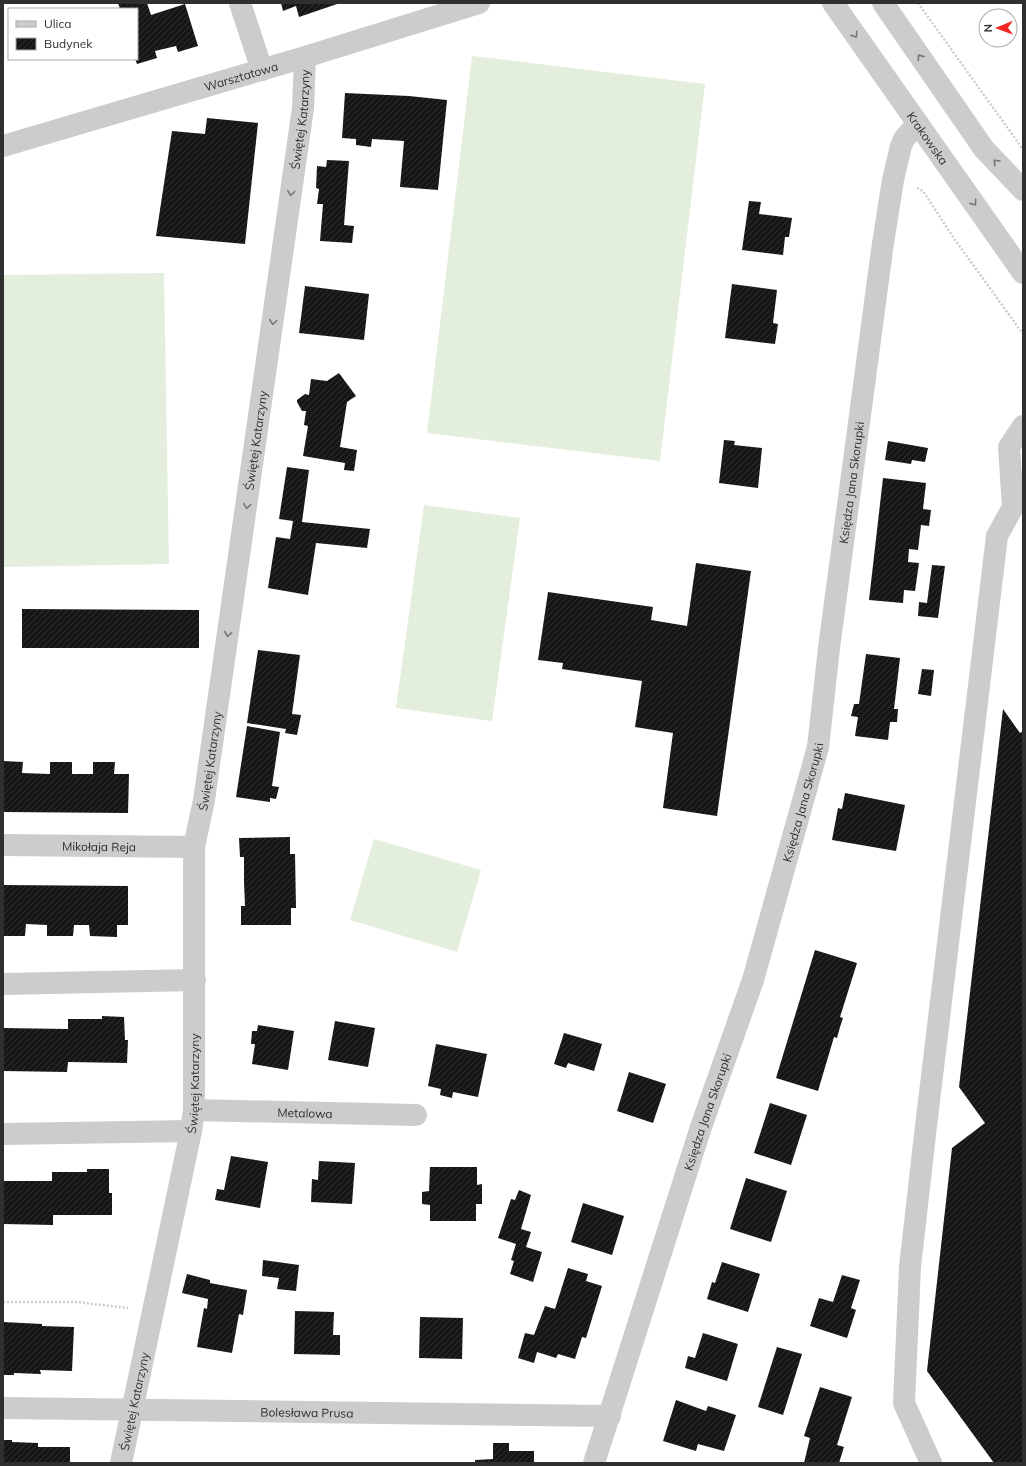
<svg xmlns="http://www.w3.org/2000/svg" width="1026" height="1466" viewBox="0 0 1026 1466" font-family="Mulish,sans-serif">
	<style>
		.pitch { fill: #e4eedc }
		.building { fill: url(#building-hatch) }
		.lines { fill: none; stroke-linecap: round; stroke-linejoin: round }
		.path { stroke: #ccc; stroke-width: 2.5; stroke-dasharray: 2 2; stroke-linecap: butt }
		.minor { stroke: #ccc; stroke-width: 22 }
		.oneway { stroke: #767676 }
		.labels { text-anchor: middle; dominant-baseline: central; stroke-width: 4; stroke-linejoin: round; paint-order: stroke }
		.street-label { font-size: 12px; fill: #2f2f2f; stroke: #fff }
	</style>
	<defs>
		<pattern id="building-hatch" width="6" height="6" patternUnits="userSpaceOnUse"><rect width="6" height="6" fill="#161616"/><path d="M-1 1l2-2M0 6l6-6M5 7l2-2" fill="none" stroke="#303030"/></pattern>
	</defs>
	<rect width="100%" height="100%" fill="#fff"/>
	<!-- pitch -->
	<g class="pitch">
		<path d="M472 56 705 84 660 461 427 433Z"/>
		<path d="M164 273 169 564 3 567V275Z"/>
		<path d="M424 505 520 518 492 721 396 708Z"/>
		<path d="M374 839 481 870 457 952 350 920Z"/>
	</g>
	<!-- building -->
	<g class="building">
		<path d="M118 3H147L151 15 185 4 198 46 178 52 176 46 155 51 157 58 137 64 135 59H137V9H120Z"/>
		<path d="M281 3H340L299 17 296 6 283 11Z"/>
		<path d="M345 93 409 96 447 100 438 190 400 187 404 141 372 139 371 147 356 145V139L342 138Z"/>
		<path d="M207 118 258 123 245 244 156 236 172 131 205 134Z"/>
		<path d="M327 160 349 161 344 225 354 226 352 243 320 241 323 204H317L319 189 316 188 317 166 326 167Z"/>
		<path d="M749 201 761 202 759 214 792 218 789 237H785L783 255 742 250Z"/>
		<path d="M732 284 777 290 773 323 778 324 775 344 725 338Z"/>
		<path d="M305 286 369 294 364 340 299 333Z"/>
		<path d="M339 373 356 396 347 402 340 447 357 450 354 471 344 470 345 463 303 456 308 426 304 425 306 411H302L297 402V400L305 394 309 395 311 379 327 381Z"/>
		<path d="M724 440 735 441 734 445 762 448 758 488 719 483Z"/>
		<path d="M888 441 928 448 925 462 912 460 911 464 885 460Z"/>
		<path d="M287 467 309 470 302 522 370 529 367 548 316 543 308 595 268 588 276 537 290 539 293 521 279 519Z"/>
		<path d="M883 478 926 483 923 509 931 510 929 526 921 525 918 550 909 549 908 562 919 563 915 591 904 590 903 603 869 600Z"/>
		<path d="M696 563 751 571 717 816 663 808 673 733 635 727 642 681 562 669 563 663 538 660 548 592 653 607 651 620 687 626Z"/>
		<path d="M932 565 945 566 938 618 918 616 919 602 927 603Z"/>
		<path d="M22 609 199 610V648H22Z"/>
		<path d="M258 650 300 655 292 714 301 715 297 735 285 733 286 729 247 723Z"/>
		<path d="M866 654 900 658 894 709H898L897 722H890L888 740 855 736 858 717 851 716 854 704H859Z"/>
		<path d="M922 669 934 670 931 696 918 694Z"/>
		<path d="M1003 709 1020 733 1023 731V1463H994L927 1371 952 1148 985 1123 959 1087Z"/>
		<path d="M247 726 280 732 272 786 279 787 276 799 270 798V802L236 797Z"/>
		<path d="M3 761 23 762 22 773 50 774V762H72V774H93V762H115L114 774H129L128 813 3 812Z"/>
		<path d="M845 793 905 805 896 851 832 840 838 808 842 809Z"/>
		<path d="M290 837V854H295L296 908H291V925H241V906H245L244 882V857H240L239 838Z"/>
		<path d="M3 885 128 886V925H117V937L90 936 89 925H74L73 936H47V925L26 924 25 936H3Z"/>
		<path d="M815 950 857 963 840 1017 843 1018 840 1027 837 1038 834 1037 818 1091 776 1078Z"/>
		<path d="M102 1016 124 1017 125 1040H128L127 1063 68 1062 67 1072 3 1071V1028L68 1029V1019H102Z"/>
		<path d="M335 1021 375 1028 368 1067 328 1060Z"/>
		<path d="M258 1025 294 1031 288 1070 252 1064 255 1044H251L252 1031H257Z"/>
		<path d="M564 1033 602 1044 594 1071 568 1063 566 1068 554 1064Z"/>
		<path d="M436 1044 487 1054 478 1097 453 1092 452 1098 440 1095 441 1089 428 1086Z"/>
		<path d="M629 1072 666 1084 653 1123 617 1111Z"/>
		<path d="M770 1103 807 1115 791 1165 754 1153Z"/>
		<path d="M231 1156 268 1162 260 1208 215 1200 217 1189 224 1190Z"/>
		<path d="M319 1161 355 1163 352 1204 311 1202 312 1179 318 1180Z"/>
		<path d="M430 1167H477V1185L482 1184V1204H476V1221H430V1205L422 1204V1192L429 1191Z"/>
		<path d="M87 1169H109V1193H112V1215H53V1225L3 1224V1181H52V1172H87Z"/>
		<path d="M746 1178 787 1191 771 1242 730 1229Z"/>
		<path d="M519 1190 531 1195 521 1229 531 1232 526 1247 542 1252 533 1282 510 1274 514 1261 511 1260 516 1244 498 1238 511 1199 515 1200Z"/>
		<path d="M583 1203 624 1216 612 1255 571 1242Z"/>
		<path d="M263 1260 299 1265 296 1291 277 1289 279 1278 262 1276Z"/>
		<path d="M722 1262 760 1274 748 1312 707 1299 712 1282 715 1283Z"/>
		<path d="M568 1268 588 1274 586 1281 602 1286 586 1338 582 1337 575 1359 558 1354 556 1358 537 1352 534 1363 518 1358 525 1333 534 1335 545 1306 555 1309Z"/>
		<path d="M187 1274 210 1280V1283L247 1290 243 1315 239 1314 232 1353 197 1347 204 1308 207 1309 208 1299 182 1293Z"/>
		<path d="M842 1275 860 1280 851 1308 856 1310 847 1338 810 1326 819 1298 833 1302Z"/>
		<path d="M295 1311 334 1312 333 1335H340V1355L294 1354Z"/>
		<path d="M420 1317 463 1318 462 1359 419 1358Z"/>
		<path d="M3 1322 42 1324V1326L74 1327 72 1371 40 1370 41 1374 14 1373V1375H3Z"/>
		<path d="M703 1333 738 1344 727 1381 685 1368 688 1356 695 1358Z"/>
		<path d="M777 1347 802 1354 783 1415 758 1407Z"/>
		<path d="M820 1387 852 1397 837 1445 844 1447 839 1463H804L810 1438 804 1436Z"/>
		<path d="M676 1400 706 1411 708 1406 736 1415 724 1451 698 1444 696 1451 663 1441Z"/>
		<path d="M3 1440H12V1442L38 1443V1447H70V1463H3Z"/>
		<path d="M493 1443H509V1451H534V1463H475V1460L493 1459Z"/>
	</g>
	<g class="lines">
		<!-- path -->
		<g class="path">
			<path d="M918 3 1022 148"/>
			<path d="M917 188 923 191 953 237 1023 334"/>
			<path d="M3 1302H76L128 1308"/>
		</g>
		<!-- minor -->
		<g class="minor">
			<path d="M240 3 262 70"/>
			<path id="s1" d="M833 3 1023 273"/>
			<path d="M883 3 984 149 1023 190"/>
			<path id="s2" d="M3 146 305 57 479 3"/>
			<path id="s3" d="M3 845 194 847"/>
			<path d="M3 984 195 980"/>
			<path id="s4" d="M194 1110 416 1115"/>
			<path d="M3 1134 191 1131"/>
			<path id="s5" d="M3 1408 610 1416"/>
			<path id="s6" d="M121 1463 191 1131 194 1110V847L204 800 303 108 305 57"/>
			<path id="s7" d="M594 1463 701 1127 753 980 818 747 829 648 882 250 893 180 901 146 904 139 910 132 919 125"/>
			<path d="M931 1463 904 1403 910 1267 926 1126 997 536 1013 507 1009 447 1023 426"/>
		</g>
	</g>
	<!-- one-way arrows -->
	<defs><path id="oneway-chevron" d="M-2-3.5L2.5 0L-2 3.5" fill="none" stroke-width="1.6" stroke-linecap="round" stroke-linejoin="round"/></defs>
	<g class="oneway">
		<use href="#oneway-chevron" transform="translate(855 35) rotate(55)"/>
		<use href="#oneway-chevron" transform="translate(920 57) rotate(-125)"/>
		<use href="#oneway-chevron" transform="translate(996 162) rotate(-133)"/>
		<use href="#oneway-chevron" transform="translate(291 193) rotate(98)"/>
		<use href="#oneway-chevron" transform="translate(974 203) rotate(55)"/>
		<use href="#oneway-chevron" transform="translate(273 322) rotate(98)"/>
		<use href="#oneway-chevron" transform="translate(247 506) rotate(98)"/>
		<use href="#oneway-chevron" transform="translate(228 634) rotate(98)"/>
	</g>
	<g class="labels">
		<!-- street labels -->
		<g class="street-label">
			<text stroke="none"><textPath href="#s2" startOffset="248">Warsztatowa</textPath></text>
			<text stroke="none"><textPath href="#s6" startOffset="1359">Świętej Katarzyny</textPath></text>
			<text stroke="none"><textPath href="#s1" startOffset="165">Krakowska</textPath></text>
			<text stroke="none"><textPath href="#s6" startOffset="1035">Świętej Katarzyny</textPath></text>
			<text stroke="none"><textPath href="#s7" startOffset="1017">Księdza Jana Skorupki</textPath></text>
			<text stroke="none"><textPath href="#s6" startOffset="711">Świętej Katarzyny</textPath></text>
			<text stroke="none"><textPath href="#s7" startOffset="693">Księdza Jana Skorupki</textPath></text>
			<text stroke="none"><textPath href="#s3" startOffset="96">Mikołaja Reja</textPath></text>
			<text stroke="none"><textPath href="#s6" startOffset="387">Świętej Katarzyny</textPath></text>
			<text stroke="none"><textPath href="#s4" startOffset="111">Metalowa</textPath></text>
			<text stroke="none"><textPath href="#s7" startOffset="369">Księdza Jana Skorupki</textPath></text>
			<text stroke="none"><textPath href="#s6" startOffset="63">Świętej Katarzyny</textPath></text>
			<text stroke="none"><textPath href="#s5" startOffset="304">Bolesława Prusa</textPath></text>
		</g>
	</g>
	<!-- border -->
	<rect width="1026" height="1466" fill="none" stroke="#2f2f2f" stroke-width="8"/>
	<!-- legend -->
	<rect x="8" y="8" width="130" height="52" fill="#ffffff" stroke="#acacac"/>
	<rect x="16" y="21" width="20" height="6" fill="#cccccc" stroke="#acacac"/>
	<text x="44" y="28" font-size="12" fill="#2f2f2f">Ulica</text>
	<rect x="16" y="38" width="20" height="12" fill="url(#building-hatch)" stroke="#acacac"/>
	<text x="44" y="48" font-size="12" fill="#2f2f2f">Budynek</text>
	<!-- north arrow -->
	<g transform="translate(998 28) rotate(269)"><circle r="19" fill="#ffffff" stroke="#acacac"/>
	<path d="M0-3L7 15L0 10L-7 15Z" fill="#f42723"/>
	<text y="-6" font-size="11" font-weight="bold" text-anchor="middle" fill="#2f2f2f">N</text>
	</g>
</svg>
